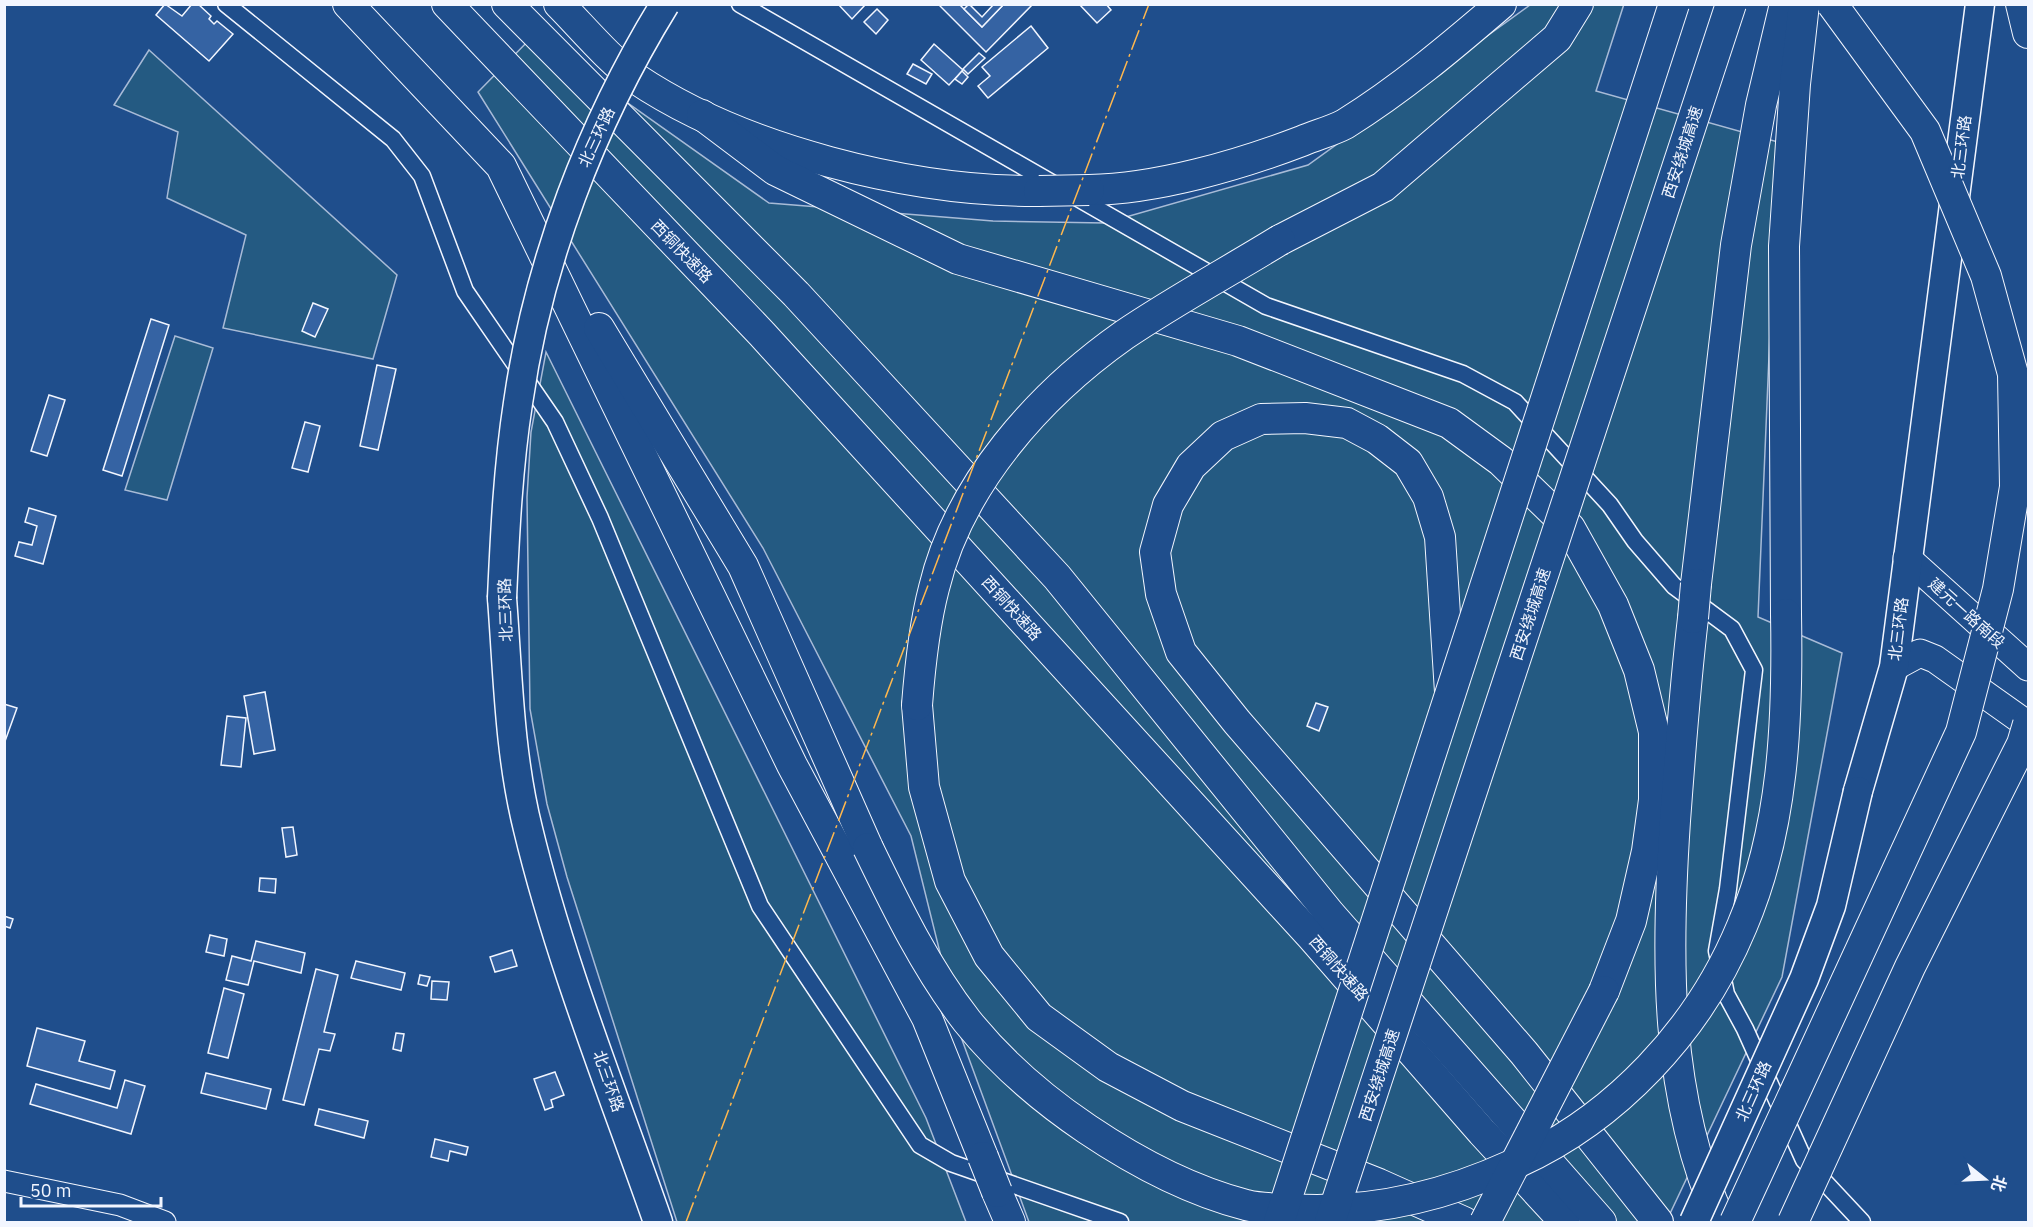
<svg xmlns="http://www.w3.org/2000/svg" width="2033" height="1227" viewBox="0 0 2033 1227" font-family="'IBM Plex Sans','Noto Sans SC',sans-serif">
	<style>
		.green { fill: #245a82; stroke: #a8bbd7; stroke-width: 1.5 }
		.building { fill: #3563a3; stroke: #f2f6ff; stroke-width: 1.5 }
		.lines { fill: none; stroke-linecap: round; stroke-linejoin: round }
		.minor-casing { stroke: #f2f6ff; stroke-width: 19 }
		.tertiary-casing { stroke: #f2f6ff; stroke-width: 23 }
		.primary-casing { stroke: #f2f6ff; stroke-width: 29 }
		.trunk-casing { stroke: #f2f6ff; stroke-width: 31 }
		.motorway-casing { stroke: #f2f6ff; stroke-width: 32 }
		.minor { stroke: #1f4e8c; stroke-width: 16 }
		.tertiary { stroke: #1f4e8c; stroke-width: 21 }
		.primary { stroke: #1f4e8c; stroke-width: 27 }
		.trunk { stroke: #1f4e8c; stroke-width: 28 }
		.motorway { stroke: #1f4e8c; stroke-width: 30 }
		.trunk-bridge-casing { stroke: #f2f6ff; stroke-width: 31; stroke-linecap: butt }
		.motorway-bridge-casing { stroke: #f2f6ff; stroke-width: 32; stroke-linecap: butt }
		.trunk-bridge { stroke: #1f4e8c; stroke-width: 28 }
		.motorway-bridge { stroke: #1f4e8c; stroke-width: 30 }
		.power { stroke: #ffb74d; stroke-width: 1.5; stroke-dasharray: 21 4.5 3 4.5; stroke-linecap: butt }
		.labels { text-anchor: middle; dominant-baseline: central; stroke-width: 4.5; stroke-linejoin: round; paint-order: stroke }
		.street-label { font-size: 16px; fill: #f2f6ff; stroke: #1f4e8c }
	</style>
	<rect width="100%" height="100%" fill="#1f4e8c"/>
	<!-- green -->
	<g class="green">
		<path d="M1624 4 1596 91 1778 142 1758 617 1842 653 1782 977 1666 1222H1029L961 1037 911 836 763 548 478 92 533 36 769 203 993 221 1105 223 1308 165 1530 5Z"/>
		<path d="M149 50 397 275 373 359 223 328 246 235 167 198 178 132 114 105Z"/>
		<path d="M175 336 213 348 167 500 125 490Z"/>
		<path d="M546 352 926 1118 966 1222H677L567 877 547 804 530 709 527 497 531 432Z"/>
	</g>
	<!-- building -->
	<g class="building">
		<path d="M165 4 182 16 192 4H198L211 16 209 19 214 24 217 21 233 34 209 61 156 15Z"/>
		<path d="M838 4H866L852 19Z"/>
		<path d="M959 4 982 27 1004 4H1033L986 52 939 5Z"/>
		<path d="M969 4 982 17 994 4H1004L982 27 964 9Z"/>
		<path d="M1079 4H1106L1111 10 1097 23Z"/>
		<path d="M877 9 888 20 876 34 864 22Z"/>
		<path d="M1031 26 1048 48 988 98 978 86 990 76 982 67Z"/>
		<path d="M934 44 963 70 949 85 921 60Z"/>
		<path d="M979 53 985 58 968 74 963 69Z"/>
		<path d="M913 64 932 74 926 84 907 74Z"/>
		<path d="M962 71 968 77 962 84 955 79Z"/>
		<path d="M313 303 328 309 315 337 302 331Z"/>
		<path d="M151 319 169 325 122 476 103 470Z"/>
		<path d="M377 365 396 369 378 450 360 446Z"/>
		<path d="M49 395 65 400 47 456 31 451Z"/>
		<path d="M305 422 320 426 308 472 292 468Z"/>
		<path d="M29 508 56 516 43 564 15 556 19 542 32 545 37 526 25 522Z"/>
		<path d="M265 692 275 750 254 754 244 696Z"/>
		<path d="M1316 703 1328 707 1319 731 1307 726Z"/>
		<path d="M4 704 17 708 4 744Z"/>
		<path d="M227 716 246 718 241 767 221 765Z"/>
		<path d="M293 827 297 855 286 857 282 828Z"/>
		<path d="M260 878 276 879 275 893 259 891Z"/>
		<path d="M4 916 13 919 10 928 4 926Z"/>
		<path d="M210 935 227 939 224 956 206 952Z"/>
		<path d="M256 941 305 953 301 973 254 961 248 985 226 980 232 956 251 961Z"/>
		<path d="M512 950 517 966 495 972 490 957Z"/>
		<path d="M356 961 405 973 401 990 351 978Z"/>
		<path d="M316 969 338 975 324 1032 335 1034 330 1051 319 1049 304 1105 283 1100Z"/>
		<path d="M420 975 430 977 427 986 418 984Z"/>
		<path d="M432 981 449 982 447 1000 431 999Z"/>
		<path d="M224 988 244 994 228 1058 208 1053Z"/>
		<path d="M37 1028 85 1041 79 1061 115 1071 110 1089 27 1066Z"/>
		<path d="M396 1033 404 1034 401 1051 393 1049Z"/>
		<path d="M555 1072 564 1095 551 1100 553 1107 545 1110 534 1079Z"/>
		<path d="M206 1073 271 1089 266 1109 201 1093Z"/>
		<path d="M125 1080 145 1086 131 1134 30 1104 36 1084 117 1108Z"/>
		<path d="M319 1109 368 1121 364 1138 315 1125Z"/>
		<path d="M435 1139 468 1147 466 1155 450 1151 448 1161 431 1157Z"/>
	</g>
	<g class="lines">
		<defs>
			<g id="minor">
				<path d="M226 4 393 139 422 176 465 291 555 422 600 518 760 906 920 1145 951 1163 1120 1222"/>
				<path d="M740 4 1266 306 1463 374 1515 402 1610 505 1635 541 1674 586 1732 629 1754 670 1728 889 1717 951 1726 994 1745 1029 1804 1160 1862 1222"/>
			</g>
			<path id="tertiary" d="M4 1181 120 1205 165 1222"/>
			<g id="primary">
				<path d="M1907 558 2028 667"/>
				<path d="M1894 667 1920 653 1935 659 2028 725"/>
			</g>
			<g id="trunk">
				<path d="M502 598C508 675 509 753 528 829 560 962 613 1093 658 1222"/>
				<path d="M1858 791 1894 667 1980 4"/>
			</g>
			<g id="motorway">
				<path d="M348 4 501 166 792 765 927 1018 983 1157"/>
				<path d="M447 4 762 334 1312 937 1482 1132 1565 1222"/>
				<path d="M507 4 796 294 1057 577 1330 914 1601 1222"/>
				<path d="M559 4C581 26 610 61 635 78 742 150 911 192 1039 191"/>
				<path d="M2021 4 2028 33"/>
				<path d="M702 115 775 170 958 259 1238 341 1449 423 1501 461 1570 528 1613 605 1639 670 1654 732V800L1647 851 1631 921 1604 991"/>
				<path d="M1089 190C1157 189 1239 165 1302 141 1316 135 1332 131 1345 124 1401 89 1451 47 1501 4"/>
				<path d="M1280 240 1383 187 1557 38 1578 4"/>
				<path d="M599 328 743 566 868 848"/>
				<path d="M1696 584 1736 245 1761 105 1785 4"/>
				<path d="M1786 614 1784 246 1795 84 1804 4"/>
				<path d="M1693 618C1685 686 1680 753 1675 821 1666 956 1664 1097 1721 1222"/>
				<path d="M1450 692 1440 537 1428 497 1408 463 1377 439 1347 423 1305 418 1261 419 1223 436 1191 466 1168 505 1155 552 1161 594 1181 652 1237 722 1524 1053 1658 1222"/>
				<path d="M917 705 924 787 950 881 989 956 1039 1017 1108 1067 1182 1106 1379 1184 1464 1222"/>
				<path d="M997 1192 1010 1222"/>
			</g>
		</defs>
		<!-- minor casing -->
		<use href="#minor" class="minor-casing"/>
		<!-- tertiary casing -->
		<use href="#tertiary" class="tertiary-casing"/>
		<!-- primary casing -->
		<use href="#primary" class="primary-casing"/>
		<!-- trunk casing -->
		<use href="#trunk" class="trunk-casing"/>
		<!-- motorway casing -->
		<use href="#motorway" class="motorway-casing"/>
		<!-- minor -->
		<use href="#minor" class="minor"/>
		<!-- tertiary -->
		<use href="#tertiary" class="tertiary"/>
		<!-- primary -->
		<use href="#primary" class="primary"/>
		<!-- trunk -->
		<use href="#trunk" class="trunk"/>
		<!-- motorway -->
		<use href="#motorway" class="motorway"/>
		<defs>
			<g id="trunk-bridge">
				<path d="M502 598C505 532 508 468 518 403 538 263 591 124 665 4"/>
				<path d="M1694 1222 1804 979 1831 906 1858 791"/>
			</g>
			<g id="motorway-bridge">
				<path d="M1039 191 1089 190"/>
				<path d="M1693 618 1696 584"/>
				<path d="M917 705C920 666 924 626 934 588 959 484 1039 395 1124 335 1174 301 1228 272 1280 240"/>
				<path d="M868 848C897 908 926 968 967 1021 1000 1062 1044 1100 1087 1129 1136 1162 1188 1190 1246 1205 1260 1209 1276 1208 1290 1209 1367 1214 1442 1197 1512 1165 1615 1120 1699 1030 1742 926 1784 828 1788 719 1786 614"/>
				<path d="M983 1157 997 1192"/>
				<path d="M1279 1222 1674 4"/>
				<path d="M1330 1222 1731 4"/>
				<path d="M1485 1222 1604 991"/>
				<path d="M1735 1222 1961 732 1998 589 2015 487 2013 374 1986 276 1925 131 1832 4"/>
				<path d="M1793 1222 1910 967 2022 744 2028 724"/>
			</g>
		</defs>
		<!-- trunk-bridge casing -->
		<use href="#trunk-bridge" class="trunk-bridge-casing"/>
		<!-- motorway-bridge casing -->
		<use href="#motorway-bridge" class="motorway-bridge-casing"/>
		<!-- trunk-bridge -->
		<use href="#trunk-bridge" class="trunk-bridge"/>
		<!-- motorway-bridge -->
		<use href="#motorway-bridge" class="motorway-bridge"/>
		<!-- power -->
		<path class="power" d="M686 1222 1149 4"/>
	</g>
	<g class="labels">
		<!-- street labels -->
		<g class="street-label">
			<text transform="translate(596 137) rotate(-65)">北三环路</text>
			<text transform="translate(1961 147) rotate(-83)">北三环路</text>
			<text transform="translate(1682 152) rotate(-72)">西安绕城高速</text>
			<text transform="translate(682 251) rotate(46)">西铜快速路</text>
			<text transform="translate(1012 608) rotate(48)">西铜快速路</text>
			<text transform="translate(505 610) rotate(-92)">北三环路</text>
			<text transform="translate(1967 613) rotate(42)">建元一路南段</text>
			<text transform="translate(1530 614) rotate(-72)">西安绕城高速</text>
			<text transform="translate(1898 629) rotate(-83)">北三环路</text>
			<text transform="translate(1339 968) rotate(49)">西铜快速路</text>
			<text transform="translate(1379 1075) rotate(-72)">西安绕城高速</text>
			<text transform="translate(609 1081) rotate(71)">北三环路</text>
			<text transform="translate(1753 1091) rotate(-66)">北三环路</text>
		</g>
	</g>
	<!-- border -->
	<rect width="2033" height="1227" fill="none" stroke="#f2f6ff" stroke-width="12"/>
	<!-- north arrow -->
	<g transform="translate(1985 1179) rotate(108)" stroke="#1f4e8c" stroke-width="4.5" paint-order="stroke">
	<path d="M0-4.5L10 22L0 15L-10 22Z" fill="#f2f6ff"/>
	<text y="-9" font-size="16" font-weight="bold" text-anchor="middle" fill="#f2f6ff">北</text>
	</g>
	<!-- scale -->
	<path d="M21 1197v9h140v-9" fill="none" stroke="#f2f6ff" stroke-width="3"/>
	<text x="30" y="1197" font-size="18" fill="#f2f6ff" stroke="#1f4e8c" stroke-width="4.5" paint-order="stroke">50 m</text>
</svg>
